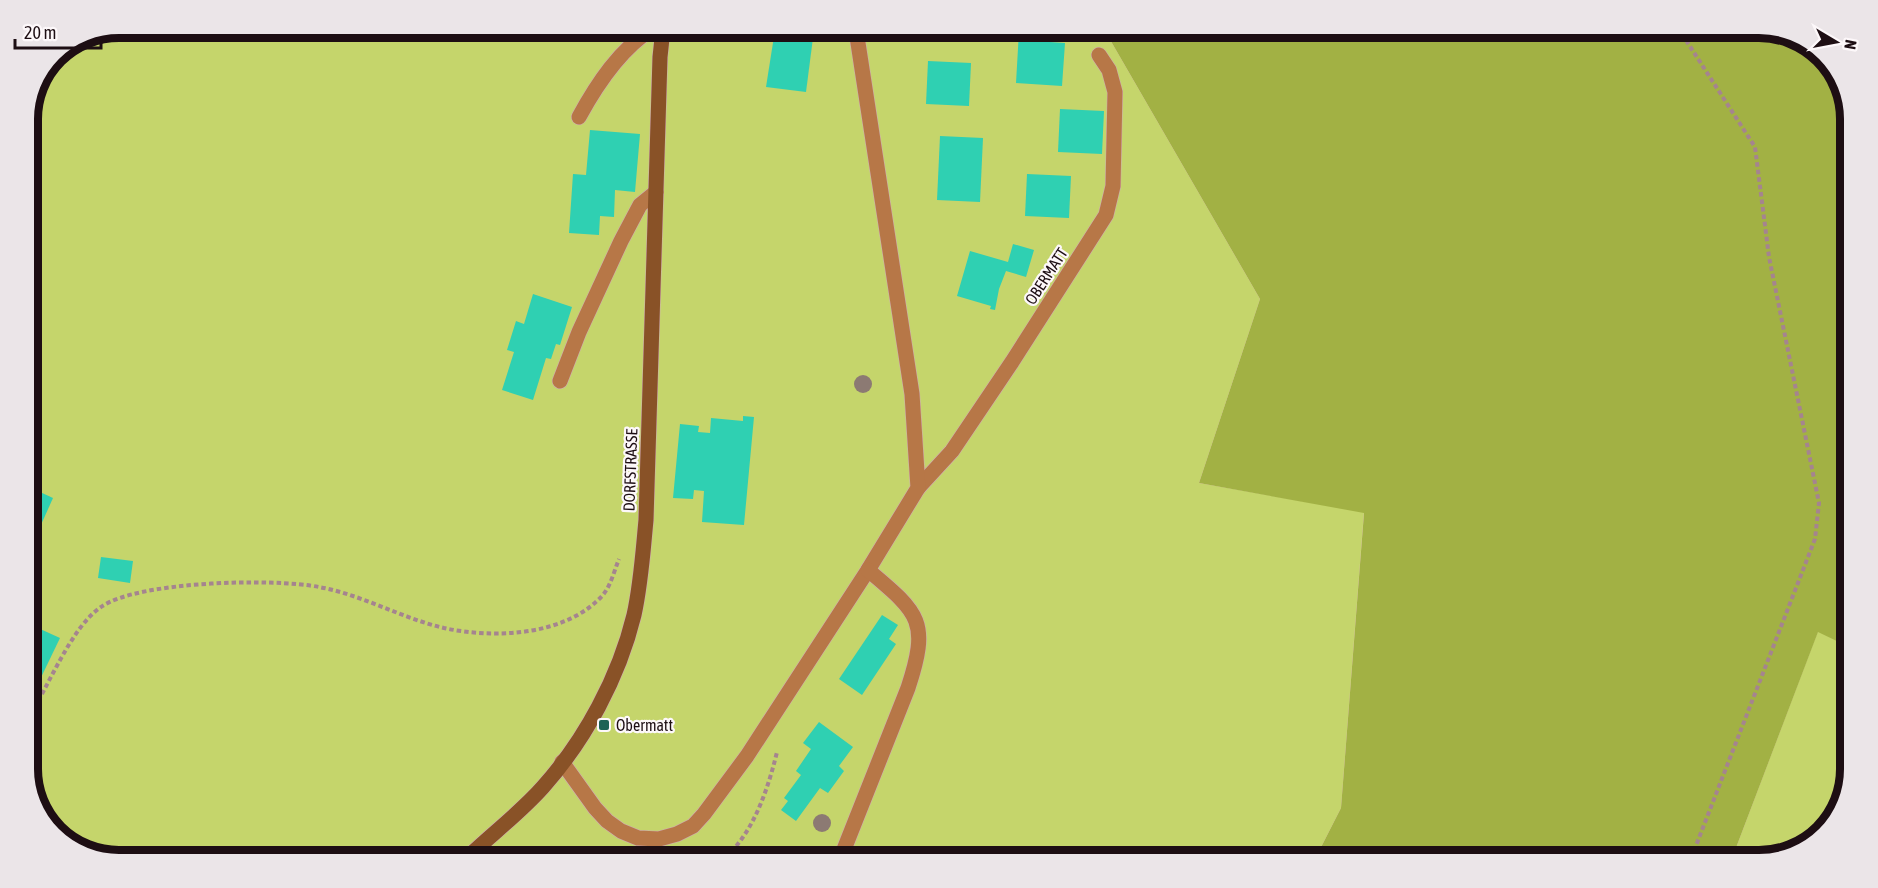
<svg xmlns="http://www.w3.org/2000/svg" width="1878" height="888" viewBox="0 0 1878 888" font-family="'Asap Condensed',sans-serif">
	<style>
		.green { fill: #c5d56b }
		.forest { fill: #a2b144 }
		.building { fill: #2fd0b2 }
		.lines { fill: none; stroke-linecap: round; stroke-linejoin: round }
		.lane-casing { stroke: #d0a9b5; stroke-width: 16 }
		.street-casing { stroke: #d0a9b5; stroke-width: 16 }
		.secondary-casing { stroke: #d0a9b5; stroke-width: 16 }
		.path { stroke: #a5848f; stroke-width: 4; stroke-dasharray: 4.5 3; stroke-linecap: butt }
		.lane { stroke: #b77747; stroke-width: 15 }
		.street { stroke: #b77747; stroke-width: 15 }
		.secondary { stroke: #895227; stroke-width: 15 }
		.tree { fill: #8c7a73 }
		.poi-dot { fill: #1d6254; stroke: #fdf8fa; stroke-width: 2 }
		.labels { text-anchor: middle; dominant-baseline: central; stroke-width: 4.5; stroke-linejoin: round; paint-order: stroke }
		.street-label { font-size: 16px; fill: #1d0e13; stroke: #fdf8fa }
		.poi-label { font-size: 16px; fill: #1d0e13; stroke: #fdf8fa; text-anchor: start }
		.rim { fill: none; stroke: #1d0e13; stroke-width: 8 }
	</style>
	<rect width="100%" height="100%" fill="#f7cbd9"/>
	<!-- green -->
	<g class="green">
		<path d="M119 27 1105 31 1260 299 1199 483 1364 512 1341 808 1315 859 83 854 46 825 27 776V113L54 54Z"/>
		<path d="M1818 631 1845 645 1844 805 1810 845 1760 861H1731Z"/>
	</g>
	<!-- forest -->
	<path class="forest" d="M1105 31 1795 34 1835 68 1851 113 1845 645 1818 632 1731 861 1315 859 1341 808 1364 513 1199 483 1260 299Z"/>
	<!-- building -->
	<g class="building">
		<path d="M775 30H814L806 92 766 87Z"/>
		<path d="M1019 31H1050V42L1065 43 1062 86 1016 83Z"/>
		<path d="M928 61 971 63 969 106 926 104Z"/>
		<path d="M1060 109 1104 111 1102 154 1058 152Z"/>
		<path d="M590 130 640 134 635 192 615 190 614 217 600 216 599 235 569 233 573 174 586 175Z"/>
		<path d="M940 136 983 138 980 202 937 200Z"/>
		<path d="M1027 174 1071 176 1069 218 1025 216Z"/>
		<path d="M1013 244 1034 250 1026 277 1006 271 999 289 995 310 990 309 991 306 957 296 970 251 1008 262Z"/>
		<path d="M533 294 572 307 560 345 556 344 551 359 546 358 533 400 502 390 514 352 507 350 516 321 524 324Z"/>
		<path d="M743 416 754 417 744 525 702 522 704 491 694 490 693 499 673 498 680 424 699 426 698 432 710 433 711 418 743 421Z"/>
		<path d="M27 486 53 498 40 527 27 521Z"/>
		<path d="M101 557 133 561 130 583 98 578Z"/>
		<path d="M882 615 898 625 889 639 896 644 862 695 839 679Z"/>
		<path d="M27 623 60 638 34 692 27 688Z"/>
		<path d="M819 722 853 747 839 766 844 771 828 793 820 788 796 821 781 810 788 801 784 798 801 775 796 771 811 749 803 743Z"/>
	</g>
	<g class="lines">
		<defs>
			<g id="lane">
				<path d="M579 117C597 84 620 49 652 29"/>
				<path d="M560 381 579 332 621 241 640 205 656 192"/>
			</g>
			<g id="street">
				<path d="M918 488 952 451 1012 362 1106 215 1113 186 1115 92 1109 70 1099 55"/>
				<path d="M562 762 595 808 607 821 621 831 638 838 659 839 677 834 693 826 704 814 747 756 868 570 918 488 912 394 856 30"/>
				<path d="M841 857 908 688C930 621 919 613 868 570"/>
			</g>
			<path id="secondary" d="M469 856C493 833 521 812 543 787 585 740 619 677 634 615 641 584 643 551 646 520L660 57 663 29"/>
		</defs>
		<!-- lane casing -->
		<use href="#lane" class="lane-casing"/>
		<!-- street casing -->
		<use href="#street" class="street-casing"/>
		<!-- secondary casing -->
		<use href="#secondary" class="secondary-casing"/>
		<!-- path -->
		<g class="path">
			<path d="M1682 34 1755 147 1769 257 1819 503 1815 539 1690 861"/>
			<path d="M27 720C48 688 71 627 101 607 137 581 274 578 319 587 363 595 401 618 444 628 494 639 565 636 602 596 611 586 614 571 619 559"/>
			<path d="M726 857C754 831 768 789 777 752"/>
		</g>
		<!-- lane -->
		<use href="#lane" class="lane"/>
		<!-- street -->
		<use href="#street" class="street"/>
		<!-- secondary -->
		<use href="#secondary" class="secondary"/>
	</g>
	<!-- trees -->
	<g class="tree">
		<circle cx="863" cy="384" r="9"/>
		<circle cx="822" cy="823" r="9"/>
	</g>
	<!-- markers -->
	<rect class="poi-dot" x="598" y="719" width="12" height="12" rx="3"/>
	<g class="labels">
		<!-- street labels -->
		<g class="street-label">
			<text transform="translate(1046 276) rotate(-57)">OBERMATT</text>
			<text transform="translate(630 470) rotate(-88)">DORFSTRASSE</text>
		</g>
		<!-- poi labels -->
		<g class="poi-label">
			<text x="616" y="725">Obermatt</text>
		</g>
	</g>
	<!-- crop -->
	<path d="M0 0H1878V888H0ZM119 38H1759A81 81 0 0 1 1840 119V769A81 81 0 0 1 1759 850H119A81 81 0 0 1 38 769V119A81 81 0 0 1 119 38Z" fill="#ebe5e8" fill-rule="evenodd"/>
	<path class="rim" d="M119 38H1759A81 81 0 0 1 1840 119V769A81 81 0 0 1 1759 850H119A81 81 0 0 1 38 769V119A81 81 0 0 1 119 38Z"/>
	<!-- north arrow -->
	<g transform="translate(1836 42) rotate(100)" stroke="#fdf8fa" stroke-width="4.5" paint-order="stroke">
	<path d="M0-4.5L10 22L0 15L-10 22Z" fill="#1d0e13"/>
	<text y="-9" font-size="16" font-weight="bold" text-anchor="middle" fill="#1d0e13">N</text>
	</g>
	<!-- scale -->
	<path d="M15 39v9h86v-9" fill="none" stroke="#1d0e13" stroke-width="3"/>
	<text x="24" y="39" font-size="18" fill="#1d0e13" stroke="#fdf8fa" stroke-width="4.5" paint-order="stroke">20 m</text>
</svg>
